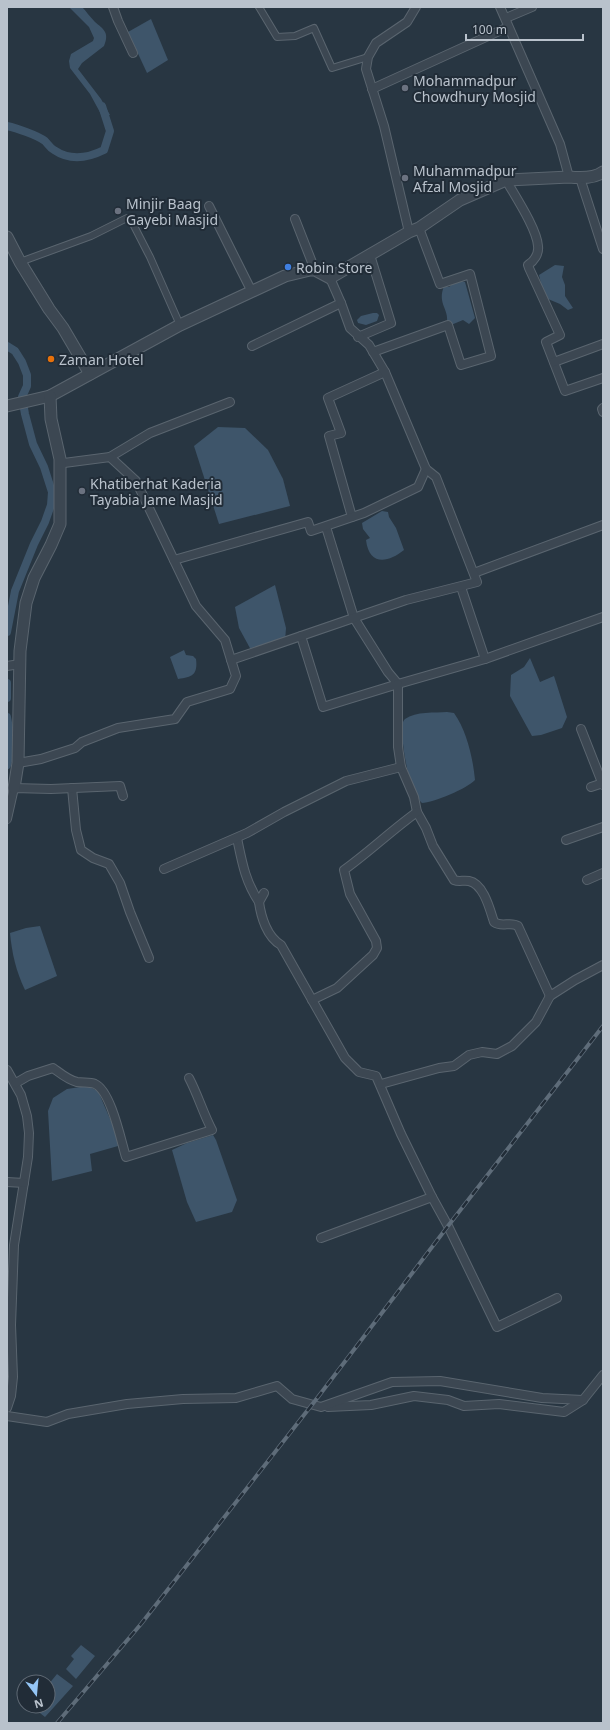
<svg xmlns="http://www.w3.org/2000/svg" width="610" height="1730" viewBox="0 0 610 1730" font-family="'Noto Sans',sans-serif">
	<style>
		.water { fill: #3e556a }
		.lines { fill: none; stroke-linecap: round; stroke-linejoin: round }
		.canal { stroke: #3e556a; stroke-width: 8 }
		.pedestrian-casing { stroke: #5a656f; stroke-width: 8 }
		.minor-casing { stroke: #5a656f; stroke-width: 10 }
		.tertiary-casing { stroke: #5a656f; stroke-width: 13 }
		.pedestrian { stroke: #3c4752; stroke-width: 6 }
		.minor { stroke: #3c4752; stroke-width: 8 }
		.tertiary { stroke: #3c4752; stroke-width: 11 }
		.rail-casing { stroke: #5e6c79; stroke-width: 4 }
		.rail { stroke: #212c37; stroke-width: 2.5; stroke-dasharray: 8; stroke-linecap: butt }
		.worship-dot { fill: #6b7280; stroke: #212c37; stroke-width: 1.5 }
		.shop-dot { fill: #3f7fe0; stroke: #212c37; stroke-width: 1.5 }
		.food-dot { fill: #e8710a; stroke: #212c37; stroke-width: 1.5 }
		.labels { text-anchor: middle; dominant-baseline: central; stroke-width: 4; stroke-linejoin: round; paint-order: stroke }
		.poi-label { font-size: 14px; fill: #b9c2cc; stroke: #212c37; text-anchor: start }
	</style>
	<rect width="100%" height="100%" fill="#283642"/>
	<!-- water -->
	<g class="water">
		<path d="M69 7H82C86 11 90 17 95 22 103 29 110 32 104 46L82 63 78 69 101 99 110 115 102 116 90 94 70 68 69 61 71 54 93 41 94 38 89 27Z"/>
		<path d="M151 19 168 60 147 73 128 32Z"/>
		<path d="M555 265 564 266 562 277 565 285V296L573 308 568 310 560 304 548 299 543 292 539 275Z"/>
		<path d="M457 280 465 282 475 318 469 324 463 320 451 325 447 323C449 308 437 304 444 286L449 287Z"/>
		<path d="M373 313H377L379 315 377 321 366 325 358 323 357 320 361 316Z"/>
		<path d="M218 427 245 428 268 450 283 479 290 506 219 524 194 446Z"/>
		<path d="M382 511 388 512 389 517 396 528 404 550C388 563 369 566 366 540L370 538 363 529 362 523Z"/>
		<path d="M275 585 286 628 285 641 251 650 239 628 235 607Z"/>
		<path d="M184 650 186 655 193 656 196 659C198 675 192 677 178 679L170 657Z"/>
		<path d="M530 658 540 682 554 676 567 717 562 728 541 735 532 736 510 696 511 675 524 667Z"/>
		<path d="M447 712 454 713C467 731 473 759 475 780 468 788 433 803 422 803L420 801C416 792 411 783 408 773 406 764 398 724 405 719 416 711 435 713 447 712Z"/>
		<path d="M40 926 57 976 25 990C16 971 12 954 10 933L26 928Z"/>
		<path d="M87 1086 98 1091 117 1135 118 1146 90 1154 92 1171 52 1181 48 1111 53 1098 67 1089Z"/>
		<path d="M213 1135 216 1140 237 1200 232 1212 196 1222 187 1202 172 1150 187 1143Z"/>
		<path d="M81 1645 95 1656 76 1679 66 1669 74 1659 71 1656Z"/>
		<path d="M57 1674 73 1686 45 1717 31 1706H48V1685Z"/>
	</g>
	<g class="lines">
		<!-- canal -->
		<g class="canal">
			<path d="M7 126C16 128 37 135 45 141 48 144 50 148 54 150 70 161 88 158 104 150L110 131 102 106"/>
			<path d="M7 346 15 351 22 362 27 375V386L22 397 25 414 33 444 44 467 52 492 51 505 45 522 34 544 15 591 7 632"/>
			<path d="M7 683V698"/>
			<path d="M7 717 12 745 7 765"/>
		</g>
		<defs>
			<g id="pedestrian">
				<path d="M259 7 277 37 295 36 314 28 332 68 368 57"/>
				<path d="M20 262 91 236 127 218 132 222 150 257 180 325"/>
			</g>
			<g id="minor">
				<path d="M113 7 118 21 133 53"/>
				<path d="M500 7 560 144 569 177"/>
				<path d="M506 18 532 7"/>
				<path d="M372 89 508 27"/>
				<path d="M580 178 603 249"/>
				<path d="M506 180C515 196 537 229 538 246 539 254 534 261 528 265L529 268 560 335 546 342 565 391 603 378"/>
				<path d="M209 206 252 292"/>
				<path d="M295 219 315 270"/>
				<path d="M409 232 384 126 366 69 368 57 376 43 407 22 416 7"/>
				<path d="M358 337 391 323 370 255"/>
				<path d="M252 346 341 303"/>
				<path d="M373 352 448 325 461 365 491 356 470 274 440 284 419 228"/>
				<path d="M554 362 603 344"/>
				<path d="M603 408 602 409 603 412"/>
				<path d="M110 457 150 433 230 402"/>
				<path d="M352 517 329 436 341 433 328 398 385 372"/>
				<path d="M326 527 354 618 388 672 398 684 485 659 603 617"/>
				<path d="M174 560 308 522 311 531 364 513 418 487 426 469"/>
				<path d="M474 573 603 525"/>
				<path d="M461 587 485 659"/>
				<path d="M301 636 323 707 398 684V747L401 767 414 797 417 812 426 828 433 846 454 880C459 882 463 880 469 881 484 884 490 910 494 922 502 928 510 921 518 926L550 996"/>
				<path d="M231 660 406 600 477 582 436 477 426 469 385 372 369 345 350 328 341 303 330 278"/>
				<path d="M7 666 20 664"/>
				<path d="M581 729 603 785"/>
				<path d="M18 763 41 759 75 748 82 742 118 728 175 719 187 702 230 689 236 676 225 640 196 606 136 481 110 457 64 463 60 459"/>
				<path d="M591 787 603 783"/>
				<path d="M72 788 76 830 81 850 93 858 109 864 120 883 130 912 149 958"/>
				<path d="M7 819 14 788 51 789 120 786 123 796"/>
				<path d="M237 838C242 862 245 881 259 902"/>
				<path d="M566 840 603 827"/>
				<path d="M164 869 247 833 284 812 346 781 401 767"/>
				<path d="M587 880 603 873"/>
				<path d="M264 893 259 902C261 917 267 937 281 945L345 1058 359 1072 376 1076 401 1134 432 1197 321 1238"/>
				<path d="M312 1000 337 988 373 955 377 948 376 941 350 894 344 870C369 852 392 830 417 812"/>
				<path d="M7 1070 21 1095 27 1116 29 1133 28 1157 14 1245 11 1325 13 1377 11 1396 7 1408"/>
				<path d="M16 1083 28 1076 53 1068C60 1073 68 1080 77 1082 83 1083 90 1082 95 1084 111 1091 121 1141 126 1157L212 1130C203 1113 198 1095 189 1078"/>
				<path d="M381 1084 439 1068 454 1066 469 1055 482 1052 497 1054 512 1046 536 1022 550 996 575 980 603 965"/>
				<path d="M7 1182 24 1183"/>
				<path d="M432 1197 448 1226 497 1327 557 1298"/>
				<path d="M328 1407 371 1405 414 1396 448 1400 464 1406 499 1404 564 1412 583 1400 603 1375"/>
				<path d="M7 1416 47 1422 68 1414 127 1404 183 1399 236 1398 277 1386 292 1399 321 1407 392 1382 440 1381 542 1398 583 1400"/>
			</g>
			<g id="tertiary">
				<path d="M7 237 20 262 49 309 63 328 90 374"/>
				<path d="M7 406 50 396 180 325 285 276 310 270H315L330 278 409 232 419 228 460 200 506 180 569 177C579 178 595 178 603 172"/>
				<path d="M14 788 18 763 20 651 26 603 34 578 51 545 60 524V459L51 419 50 396"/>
			</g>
		</defs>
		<!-- pedestrian casing -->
		<use href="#pedestrian" class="pedestrian-casing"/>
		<!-- minor casing -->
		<use href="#minor" class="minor-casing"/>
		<!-- tertiary casing -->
		<use href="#tertiary" class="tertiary-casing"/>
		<!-- pedestrian -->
		<use href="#pedestrian" class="pedestrian"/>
		<!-- minor -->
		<use href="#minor" class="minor"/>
		<!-- tertiary -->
		<use href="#tertiary" class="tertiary"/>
		<defs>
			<path id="rail" d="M57 1723 141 1624 318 1397 448 1226 603 1026"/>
		</defs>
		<!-- rail casing -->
		<use href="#rail" class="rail-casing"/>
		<!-- rail -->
		<use href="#rail" class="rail"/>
	</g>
	<!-- markers -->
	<g class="worship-dot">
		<circle cx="405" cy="88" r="4"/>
		<circle cx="405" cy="178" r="4"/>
		<circle cx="118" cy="211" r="4"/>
		<circle cx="82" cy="491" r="4"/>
	</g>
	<circle class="shop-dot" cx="288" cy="267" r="4"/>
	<circle class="food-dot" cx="51" cy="359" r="4"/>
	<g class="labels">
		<!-- poi labels -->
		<g class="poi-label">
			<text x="413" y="80">Mohammadpur<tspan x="413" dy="16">Chowdhury Mosjid</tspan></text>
			<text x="413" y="170">Muhammadpur<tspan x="413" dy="16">Afzal Mosjid</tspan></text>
			<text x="126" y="203">Minjir Baag<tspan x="126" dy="16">Gayebi Masjid</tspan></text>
			<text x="296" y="267">Robin Store</text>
			<text x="59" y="359">Zaman Hotel</text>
			<text x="90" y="483">Khatiberhat Kaderia<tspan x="90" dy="16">Tayabia Jame Masjid</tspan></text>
		</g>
	</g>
	<!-- border -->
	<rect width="610" height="1730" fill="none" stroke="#b9c2cc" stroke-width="16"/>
	<!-- north arrow -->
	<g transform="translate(36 1694) rotate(164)"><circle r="19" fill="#212c37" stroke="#5e6873"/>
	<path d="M0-3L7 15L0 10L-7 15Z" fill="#94c5f5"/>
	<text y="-6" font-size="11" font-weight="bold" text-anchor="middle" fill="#b9c2cc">N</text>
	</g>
	<!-- scale -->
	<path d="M466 34v6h117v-6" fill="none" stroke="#b9c2cc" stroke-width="2"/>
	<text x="472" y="34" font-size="12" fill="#b9c2cc" stroke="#212c37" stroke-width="3" paint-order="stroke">100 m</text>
</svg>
